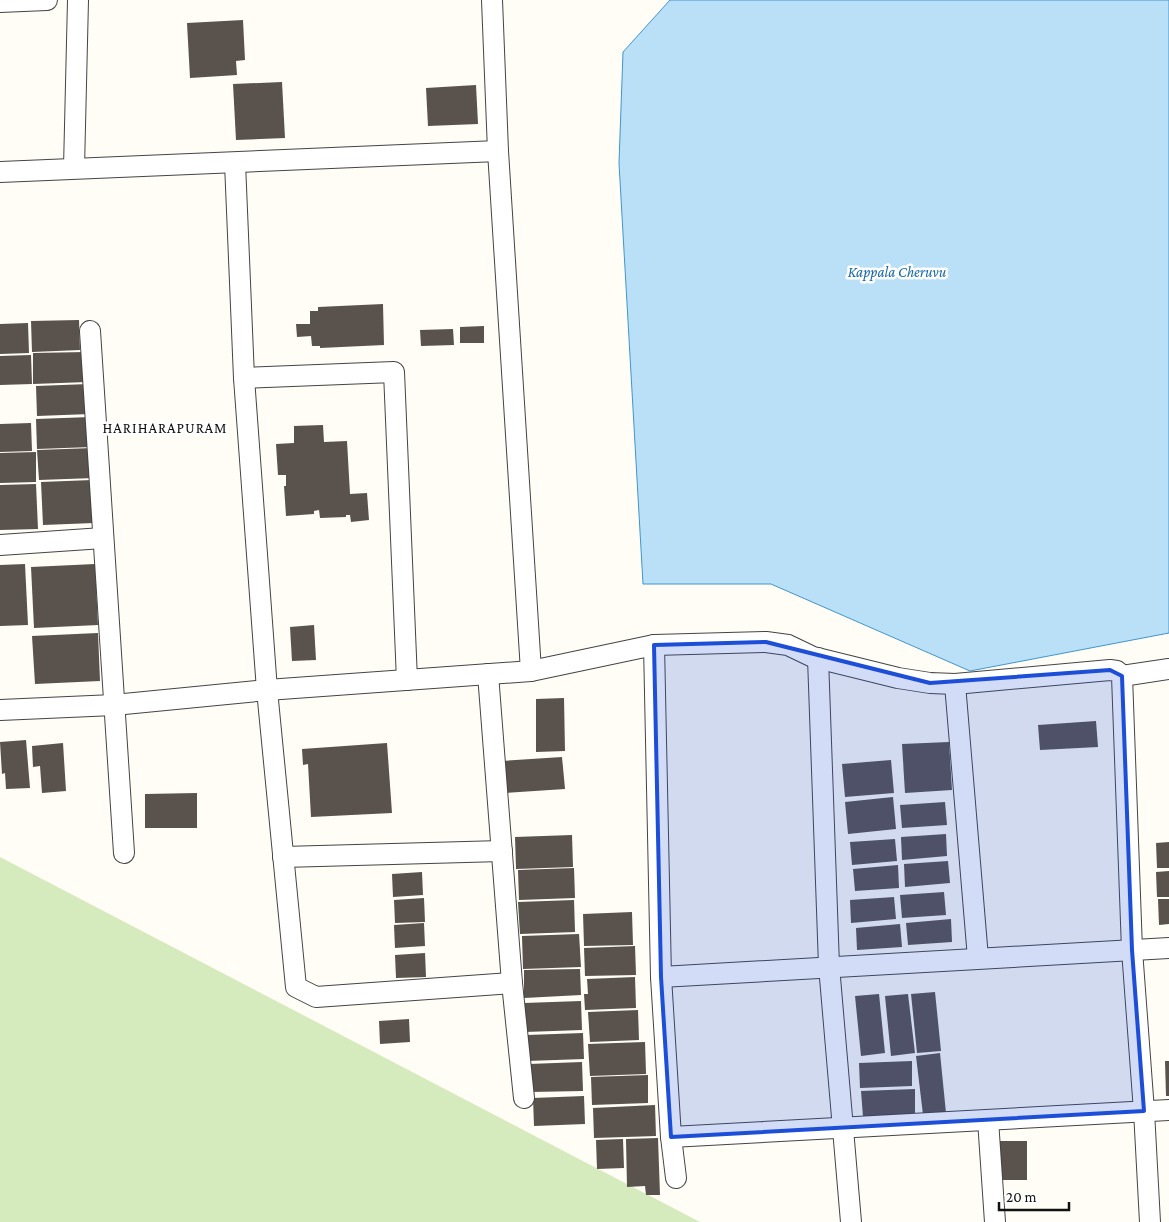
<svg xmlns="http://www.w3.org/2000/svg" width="1169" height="1222" viewBox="0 0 1169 1222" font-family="'Crimson Pro',serif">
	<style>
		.green { fill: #d5ebbd }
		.water { fill: #b9e0f7; stroke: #3f96cf }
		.building { fill: #5a524d }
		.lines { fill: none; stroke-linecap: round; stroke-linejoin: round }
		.street-casing { stroke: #444; stroke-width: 22 }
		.street { stroke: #fff; stroke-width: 20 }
		.marked { fill: #1d4ed8; fill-opacity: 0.2; stroke: #1d4ed8; stroke-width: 4; stroke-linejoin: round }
		.labels { text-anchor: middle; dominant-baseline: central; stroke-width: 5; stroke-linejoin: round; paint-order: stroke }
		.water-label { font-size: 15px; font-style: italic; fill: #1768a6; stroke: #fff }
		.neighbourhood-label { font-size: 15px; letter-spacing: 1px; fill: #111; stroke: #fff }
	</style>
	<rect width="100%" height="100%" fill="#fffdf5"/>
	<!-- green -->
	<path class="green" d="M0 857 700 1222H0Z"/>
	<!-- water -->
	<path class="water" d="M670 0H1169V633L970 671 771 584H643L619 163 623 52Z"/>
	<!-- building -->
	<g class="building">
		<path d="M243 20 245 60 236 61 237 75 190 78 187 23Z"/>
		<path d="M282 82 285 138 236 140 233 84Z"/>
		<path d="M476 85 478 124 428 126 426 88Z"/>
		<path d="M383 304 384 345 320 348V346H312L311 336 297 337 296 324H310V311H318V307Z"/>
		<path d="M79 320 80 350 32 352 31 321Z"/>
		<path d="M28 323 29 353 0 354V324Z"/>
		<path d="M484 326V343H460V327Z"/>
		<path d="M453 329 454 345 421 346 420 330Z"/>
		<path d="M86 352 87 382 33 384V353Z"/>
		<path d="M31 355 32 384 0 385V356Z"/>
		<path d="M89 384 90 414 37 416 36 386Z"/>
		<path d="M91 417 92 447 37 449 36 419Z"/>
		<path d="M31 423 32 451 0 452V424Z"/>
		<path d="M323 425 324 442 347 441 350 494 367 493 369 520 351 522 350 515H346V517L320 518 319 510 314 511V514L286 516 284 486H286V475H278L276 444 294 443V426Z"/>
		<path d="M93 448 94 478 39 480 37 450Z"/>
		<path d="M36 452V482L0 483V453Z"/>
		<path d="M92 480 94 523 43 525 41 482Z"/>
		<path d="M36 484 38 529 0 530V485Z"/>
		<path d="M25 564 28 625 0 626V565Z"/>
		<path d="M95 564 98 625 34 628 31 567Z"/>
		<path d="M314 625 316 660 292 661 290 627Z"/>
		<path d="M98 633 100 681 35 684 32 636Z"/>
		<path d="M564 698 565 751 536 752V699Z"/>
		<path d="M1096 721 1098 747 1040 750 1038 725Z"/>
		<path d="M26 740 30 788 6 789 5 773 2 774 0 742Z"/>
		<path d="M949 742 952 790 905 793 902 744Z"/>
		<path d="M63 743 66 791 42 793 40 766 33 767 32 746Z"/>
		<path d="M387 743 392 813 311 817 308 764 303 765 302 749Z"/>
		<path d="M562 757 565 789 505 793 502 761Z"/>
		<path d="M891 760 894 793 845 797 842 764Z"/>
		<path d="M197 793V828H145V794Z"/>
		<path d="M893 797 896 829 848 834 845 802Z"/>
		<path d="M945 802 947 825 902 828 900 805Z"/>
		<path d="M946 834 947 856 902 860 901 837Z"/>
		<path d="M572 835 573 867 516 869 515 837Z"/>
		<path d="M895 839 897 861 852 865 850 842Z"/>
		<path d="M1169 842V868H1157L1156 843Z"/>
		<path d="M948 861 950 883 905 887 904 864Z"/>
		<path d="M898 865 899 888 855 891 853 869Z"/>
		<path d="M574 868 575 898 519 900 518 870Z"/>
		<path d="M1169 871V897H1157L1156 872Z"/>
		<path d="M422 872 423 895 393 897 392 874Z"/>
		<path d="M944 892 946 915 902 918 900 895Z"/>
		<path d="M894 897 896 919 851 923 850 900Z"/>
		<path d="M424 898 425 922 395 923 394 900Z"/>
		<path d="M1158 899H1169V924L1159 925Z"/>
		<path d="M574 900 575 932 520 934 518 902Z"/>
		<path d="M632 912 633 945 584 946 583 914Z"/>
		<path d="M951 919 952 942 908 945 906 923Z"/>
		<path d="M424 923 425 946 395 948 394 925Z"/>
		<path d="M900 924 902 947 857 950 856 928Z"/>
		<path d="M579 934 581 967 523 969 522 936Z"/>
		<path d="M635 946 636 975 585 976 584 948Z"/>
		<path d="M425 953 426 977 396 978 395 955Z"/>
		<path d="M580 969 581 995 524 998V970Z"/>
		<path d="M635 977 636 1008 585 1010 584 994H588L587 979Z"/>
		<path d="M935 992 941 1051 917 1053 911 994Z"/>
		<path d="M879 994 885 1053 861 1056 855 996Z"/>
		<path d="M908 994 915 1053 891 1056 885 996Z"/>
		<path d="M581 1001 582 1030 525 1032 524 1003Z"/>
		<path d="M638 1010 639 1040 590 1042 588 1012Z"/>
		<path d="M409 1019 410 1042 380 1044 379 1021Z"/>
		<path d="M583 1033 584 1059 527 1061V1035Z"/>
		<path d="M645 1042 646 1074 590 1076 588 1044Z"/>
		<path d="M940 1053 946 1113 923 1115 916 1056Z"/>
		<path d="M912 1061V1086L860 1088 859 1063Z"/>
		<path d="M1165 1061H1169V1096H1166Z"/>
		<path d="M582 1062 583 1091 530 1092 529 1064Z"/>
		<path d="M648 1075V1103L592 1105 591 1077Z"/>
		<path d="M915 1089V1115L863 1117 861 1091Z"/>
		<path d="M584 1096 585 1124 534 1126 533 1098Z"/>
		<path d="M655 1105 656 1136 594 1138 593 1108Z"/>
		<path d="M658 1138 660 1195H646L645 1186 627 1187 626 1139Z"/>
		<path d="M623 1139 624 1168 597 1169 596 1140Z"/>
		<rect x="998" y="1141" width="29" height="39"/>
	</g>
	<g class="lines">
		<defs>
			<g id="street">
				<path d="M492 0 498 151 531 671"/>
				<path d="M0 2 47 0"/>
				<path d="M235 163 244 378 267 690 296 987 316 997 512 983"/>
				<path d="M74 168 78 0"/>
				<path d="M0 172 498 151"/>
				<path d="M90 331 124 853"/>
				<path d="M244 378 394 372 407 680"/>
				<path d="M0 545 103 538"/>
				<path d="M654 645 766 642 788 645 813 657 898 678 930 683 955 684 1110 670 1117 671 1122 676 1132 950 1144 1111 1150 1222"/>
				<path d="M818 658 829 966 851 1222"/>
				<path d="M488 674 512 983 524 1098"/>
				<path d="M1122 676 1169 669"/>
				<path d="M955 684 978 958"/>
				<path d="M0 710 114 705 267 690 531 671 654 645 661 977 671 1137 676 1178"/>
				<path d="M283 857 502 851"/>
				<path d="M661 977 1169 948"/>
				<path d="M988 1120 995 1222"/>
				<path d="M671 1137 1169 1110"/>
			</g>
		</defs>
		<!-- street casing -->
		<use href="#street" class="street-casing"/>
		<!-- street -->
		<use href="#street" class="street"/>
	</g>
	<!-- marked area -->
	<path class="marked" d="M766 642 930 683 1110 670 1122 676 1132 950 1144 1111 671 1137 661 977 654 645Z"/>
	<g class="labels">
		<!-- water labels -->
		<g class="water-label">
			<text x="897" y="272">Kappala Cheruvu</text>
		</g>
		<!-- neighbourhood labels -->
		<g class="neighbourhood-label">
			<text x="165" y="428">HARIHARAPURAM</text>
		</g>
	</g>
	<!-- scale -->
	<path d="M999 1202v8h70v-8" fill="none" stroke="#111111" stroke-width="2.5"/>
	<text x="1006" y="1202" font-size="15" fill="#111111" stroke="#ffffff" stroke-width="4" paint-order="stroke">20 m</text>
</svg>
